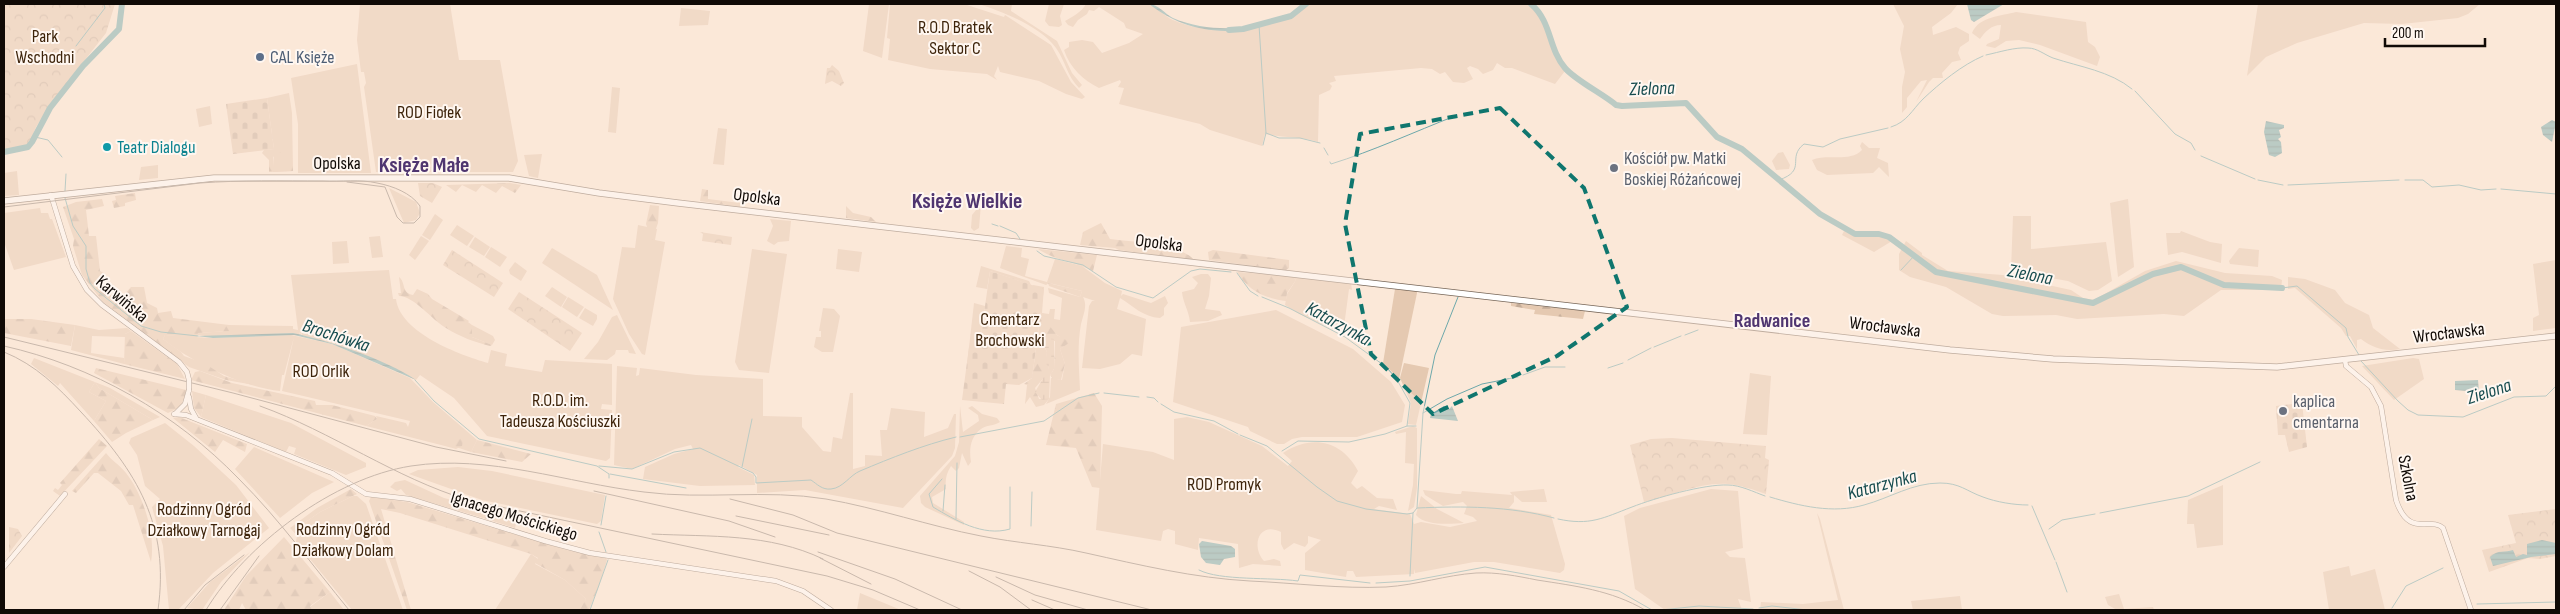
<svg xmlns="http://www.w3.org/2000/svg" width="2560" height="614" viewBox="0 0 2560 614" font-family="'Sofia Sans Condensed',sans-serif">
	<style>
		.green { fill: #e5c9b1 }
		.forest { fill: url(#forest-firs) }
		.wetland { fill: url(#wetland-marsh) }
		.cemetery { fill: url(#cemetery-stones) }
		.park { fill: url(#park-crowns) }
		.water { fill: url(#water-rules) }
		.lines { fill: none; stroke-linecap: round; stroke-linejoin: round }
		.stream { stroke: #6da8ab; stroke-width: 1 }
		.river { stroke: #6da8ab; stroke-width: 6 }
		.minor-casing { stroke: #756557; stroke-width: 5.5 }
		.major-casing { stroke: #756557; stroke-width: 7 }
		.minor { stroke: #fff; stroke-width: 4.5 }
		.major { stroke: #fff; stroke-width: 5.5 }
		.tram { stroke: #8c8075; stroke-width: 1 }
		.rail { stroke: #8c8075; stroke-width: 1 }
		.minor-bridge-casing { stroke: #756557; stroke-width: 5.5; stroke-linecap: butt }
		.minor-bridge { stroke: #fff; stroke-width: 4.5 }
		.marked { fill: none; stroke: #0f766e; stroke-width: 4; stroke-dasharray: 10 6; stroke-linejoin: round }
		.service-dot { fill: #5c6f8a; stroke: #fff7f1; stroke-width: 2 }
		.culture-dot { fill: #0f9aa8; stroke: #fff7f1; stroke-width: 2 }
		.worship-dot { fill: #6b7280; stroke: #fff7f1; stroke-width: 2 }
		.labels { text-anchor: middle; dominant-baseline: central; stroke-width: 4; stroke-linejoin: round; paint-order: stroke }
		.park-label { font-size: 18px; fill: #3e240b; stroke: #fff7f1 }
		.service-label { font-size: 18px; fill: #4e5e75; stroke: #fff7f1; text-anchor: start }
		.culture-label { font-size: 18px; fill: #0d838f; stroke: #fff7f1; text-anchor: start }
		.worship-label { font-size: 18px; fill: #5b616d; stroke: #fff7f1; text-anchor: start }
		.street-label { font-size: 18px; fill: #100a06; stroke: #fff7f1 }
		.water-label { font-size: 19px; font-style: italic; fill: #174c4f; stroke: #fff7f1 }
		.quarter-label { font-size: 20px; font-weight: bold; fill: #4f3570; stroke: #fff7f1 }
		.district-label { font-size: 22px; font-weight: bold; fill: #4f3570; stroke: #fff7f1 }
	</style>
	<defs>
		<pattern id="forest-firs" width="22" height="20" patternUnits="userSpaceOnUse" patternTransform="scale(1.25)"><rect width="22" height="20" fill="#e5c9b1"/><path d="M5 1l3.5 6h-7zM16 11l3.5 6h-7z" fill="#c3ab97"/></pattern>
		<pattern id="wetland-marsh" width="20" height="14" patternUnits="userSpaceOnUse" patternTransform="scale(1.25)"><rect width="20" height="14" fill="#e5c9b1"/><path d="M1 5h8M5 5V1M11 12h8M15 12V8" fill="none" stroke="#c3ab97"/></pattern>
		<pattern id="cemetery-stones" width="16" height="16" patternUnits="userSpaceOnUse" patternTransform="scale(1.25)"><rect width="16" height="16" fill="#e5c9b1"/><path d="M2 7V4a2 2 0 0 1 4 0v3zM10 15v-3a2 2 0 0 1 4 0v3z" fill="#c3ab97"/></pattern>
		<pattern id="park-crowns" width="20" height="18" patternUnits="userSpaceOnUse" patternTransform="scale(1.25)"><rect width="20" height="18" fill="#e5c9b1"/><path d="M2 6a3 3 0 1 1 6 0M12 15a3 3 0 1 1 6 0" fill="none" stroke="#c3ab97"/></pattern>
		<pattern id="water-rules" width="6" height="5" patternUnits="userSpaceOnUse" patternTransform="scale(1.25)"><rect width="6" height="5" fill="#6da8ab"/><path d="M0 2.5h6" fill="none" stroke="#588789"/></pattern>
	</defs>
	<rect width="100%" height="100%" fill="#fbe8d8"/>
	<!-- green -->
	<g class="green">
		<path d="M360 4H450L459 60H500L518 161 513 172H376L364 87 366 83 364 72H361L357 40Z"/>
		<path d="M869 4H889L882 58 863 51Z"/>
		<path d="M890 4H964L1004 17 1005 15 1051 45 1071 82 1085 97 1082 99 1066 94 1039 81 1000 72 998 66 994 76 997 80 987 74 930 69 888 60 890 39 887 38Z"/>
		<path d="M978 4H1012L1011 11 1057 41 1072 73 1082 85 1079 88C1067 76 1065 60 1056 48 1041 27 1002 11 978 4Z"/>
		<path d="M1049 4H1064L1060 16 1062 25 1059 27 1049 26 1045 21Z"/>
		<path d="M1086 4C1106 4 1129 0 1148 4 1156 5 1165 17 1173 20 1214 38 1274 33 1308 4H1528C1552 23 1547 50 1565 71L1555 84 1512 68H1505L1497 63 1493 70 1483 74 1478 69 1470 66 1467 68 1473 79 1464 83 1453 82 1445 72 1440 74 1432 69 1421 68 1334 76 1336 81 1329 83 1332 86 1330 90 1319 95 1318 142C1301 136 1283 138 1265 134L1262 146 1210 130 1200 124 1119 104 1124 88 1118 87 1121 82 1120 80 1099 88C1083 80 1070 68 1064 50L1069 47V42L1082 40 1093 42 1102 53 1129 43 1143 34 1126 28 1124 23 1099 7 1094 11 1089 10 1087 14 1078 20 1073 27 1068 25 1065 21C1072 17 1082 12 1086 4Z"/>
		<path d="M1893 4H1958L1951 13 1932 27 1933 35 1956 27 1969 34V41L1960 47 1958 53 1961 60 1952 62 1942 73 1943 78H1933L1929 82 1916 102 1927 80 1921 81 1907 98V107L1902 113V87L1905 72 1900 49 1904 26Z"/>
		<path d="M2258 4H2480L2468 14 2458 18 2402 24 2364 23 2297 43 2266 57 2247 76Z"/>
		<path d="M681 8 710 11 708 25 679 26Z"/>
		<path d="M2016 12 2086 22 2088 42 2095 47 2100 57 2097 66 2040 45 2019 40 2006 41 1995 48 1986 46 1987 44 1999 39 2001 25C1991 25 1985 32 1980 39L1972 33C1979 16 2002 16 2016 12Z"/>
		<path d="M357 64 371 173H298V124L291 78Z"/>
		<path d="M612 87 620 88 616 133 608 132Z"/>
		<path d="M289 93 292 113 293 171 273 172 274 149 267 98Z"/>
		<path d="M210 106 212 124 199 127 196 109Z"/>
		<path d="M718 128 727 129 724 165 713 164Z"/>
		<path d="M1862 142 1869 148H1880L1877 158 1888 163 1889 177 1879 167 1873 173 1827 175 1817 170 1812 160C1828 153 1849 163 1862 150L1860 146Z"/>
		<path d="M1783 152 1790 165 1789 169 1776 170 1772 161 1778 153Z"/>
		<path d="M542 154 538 178 529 176 524 155Z"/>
		<path d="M158 165V178L139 180 141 167Z"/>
		<path d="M17 171 19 195 4 196V173Z"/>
		<path d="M389 188 416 202 420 213 416 220 404 223Z"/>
		<path d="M2128 199 2134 267 2118 277 2110 203Z"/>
		<path d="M981 204 979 228 974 231 971 228 972 215Z"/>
		<path d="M40 208 41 213H48L50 219H52L66 257 14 270 4 242V213Z"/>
		<path d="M435 214 443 220 430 240 422 235Z"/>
		<path d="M2013 216H2031V249L2106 242 2112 281 2098 290 2089 291 2068 281 2011 271Z"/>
		<path d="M770 219 791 221 789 241 778 242 774 245 767 241 773 226Z"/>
		<path d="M457 225 474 236 467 246 450 235Z"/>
		<path d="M638 225 657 229 655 240 665 242 645 355 642 354 629 334 613 299 622 247 635 248Z"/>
		<path d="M1844 231C1859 238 1882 231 1892 241L1874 252 1842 235Z"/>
		<path d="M2181 231 2210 242 2222 244 2221 263 2182 252 2168 255 2166 233H2180Z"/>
		<path d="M380 236 383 257 372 258 369 237Z"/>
		<path d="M421 236 429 241 415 260 409 255Z"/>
		<path d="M475 237 490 247 484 256 469 247Z"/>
		<path d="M347 241 349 263 333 264 332 242Z"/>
		<path d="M1906 241 1922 253V255L1948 271 2003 275 2071 290 2083 298 2094 300 2145 271 2176 261 2225 273 2272 276 2282 280 2281 290H2221L2184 316 2164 314 2077 319 2056 315 2003 316 1992 314 1946 287 1910 277 1899 270V254Z"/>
		<path d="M1006 246 1022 248 1021 257 1029 259 1025 276 1047 282 1055 259 1082 266 1105 283 1122 291 1121 296 1123 294 1151 303 1165 296 1168 303 1164 308V315L1160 318C1143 317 1133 306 1120 298L1117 309 1146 319 1142 356 1132 354 1120 364 1100 369 1082 368 1089 306 1092 301H1095L1083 297C1088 306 1083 315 1081 324 1077 346 1079 367 1080 390L1046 404 1050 397 1051 378 1062 380 1065 364 1060 349 1067 344C1063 339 1061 338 1056 334 1042 322 1036 302 1033 285L1044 287 1042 313 1049 314 1050 309H1055L1054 319 1060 320 1062 298 1049 293 1048 288 1080 297 1082 291 1049 283 1046 285 1000 268Z"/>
		<path d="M491 247 507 257 500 267 485 257Z"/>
		<path d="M552 248 597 275 613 310 542 263Z"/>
		<path d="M2239 248 2259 250 2258 267 2230 264 2229 261Z"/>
		<path d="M752 249 787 254 769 373 739 370 735 362Z"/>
		<path d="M838 249 862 252 859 272 836 269Z"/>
		<path d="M2556 260V328L2533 331V318L2539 315 2533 264Z"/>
		<path d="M515 262 527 271 521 281 510 274 509 270Z"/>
		<path d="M981 266 1029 281 1031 285 990 271 987 289 976 287Z"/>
		<path d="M389 270 393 299H396C400 333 460 355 488 363L491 350 507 354 505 366 542 372 545 360 612 364V405L602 404 601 409 612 410 610 458 606 461 487 436 454 398 420 375 416 380 347 348 302 335V332L301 335 300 332 299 335 213 337 197 335 198 333 228 331 229 325 293 326V329L298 330 291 275Z"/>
		<path d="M1201 274H1208L1211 278 1209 296 1205 309 1220 311 1222 315 1208 321 1190 322C1189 311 1183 303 1182 292L1194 289 1198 283 1192 277Z"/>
		<path d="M1292 276 1351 283 1352 290 1349 289 1343 334 1299 314 1285 305 1287 294 1296 280Z"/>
		<path d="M2288 277 2305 279 2335 290 2345 303 2369 315 2373 328 2400 349C2384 352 2373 348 2361 339L2357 340V349L2350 336H2346L2341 328 2295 288 2288 289Z"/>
		<path d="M552 287 567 297 561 307 545 296Z"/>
		<path d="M1395 289 1417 291V293L1399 379 1383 363Z"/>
		<path d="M568 297 584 307 577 317 562 307Z"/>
		<path d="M974 303 985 306 979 349 967 365Z"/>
		<path d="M585 308 597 315V319L593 326 579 318Z"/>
		<path d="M823 308 834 309 840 316 833 352H822L814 347 816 337H821V331H819Z"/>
		<path d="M1276 310 1353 349 1391 382 1405 405 1402 422 1357 437H1302L1292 439 1284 444H1277L1250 431 1248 427 1173 402 1181 327Z"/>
		<path d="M617 315 636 354 629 353 628 350H616L615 354 607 360 584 359 598 342 612 317Z"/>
		<path d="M75 325 99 330 127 328 131 331 125 334V337L92 336 91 353 124 358V364L71 350Z"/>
		<path d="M472 325 493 336 495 340 492 345 472 337Z"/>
		<path d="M165 335 210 338 291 335 332 344 410 378 433 402 477 440 471 452 438 441 445 443V446L366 426 377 419 376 416 406 423 408 427 410 421 282 391 294 337 284 375H282L280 391C243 387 193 363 163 339Z"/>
		<path d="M34 358 110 388 160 417 153 420 99 388 95 382 89 392 106 401 94 421 60 383 58 386 31 364Z"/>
		<path d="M2413 358 2419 359 2424 379 2394 400 2362 366Z"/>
		<path d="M1404 363 1429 368 1416 425 1408 424 1411 403 1400 378Z"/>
		<path d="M617 366 637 368 636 376 639 375 640 368 696 375 763 379V416L802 417V427L823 451 831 452 833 437 842 439 850 393H853V469L865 466V455L882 456 880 430H887L891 408 925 412 924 437 948 428 954 414H956L955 448 952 456 903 508 805 490 757 493V475L739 465 738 467 754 475 755 485 700 486 643 479 645 467 674 454 693 449 691 445 675 449 632 469 614 465Z"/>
		<path d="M1750 373 1771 376 1767 435 1743 434Z"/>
		<path d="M206 395 291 423 366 463V467L346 475 294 454 296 448 289 446 286 452 201 417Z"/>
		<path d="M960 406 963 432 979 421 978 415 968 408 972 406 982 414 997 418 1000 422C994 426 986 425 981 429 970 437 969 450 971 462L968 466 962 453 959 468 956 471 951 466C946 474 945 480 946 489L932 497 933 503 964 522V525L925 507 921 503 920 496 955 456 959 442Z"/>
		<path d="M1187 417 1209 422 1262 446 1288 466 1292 461 1283 453C1311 434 1342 440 1358 471L1351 483 1357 489 1362 486 1377 498 1393 499 1397 510 1379 506 1374 509 1410 514 1414 524 1421 522 1450 527 1477 521 1473 517 1464 514 1467 506 1463 502 1443 506 1425 495 1423 490 1456 494H1461L1462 491 1512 495 1510 492 1544 489 1547 502H1522L1514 495V502L1509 508 1551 515 1565 564 1564 570 1560 573 1494 562H1474L1415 573 1414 569V574L1356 577 1353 571H1347L1346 577 1305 570V553L1321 540 1308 536V543L1305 547 1294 543 1284 550 1281 544V532C1258 521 1251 547 1264 561L1274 559 1280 561 1281 566 1253 564 1239 568 1238 544 1199 538 1198 550 1175 544V531L1168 529 1163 531 1161 541 1096 530 1103 444 1153 452 1174 460V419Z"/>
		<path d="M165 423 194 446 236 485 269 528 213 573 179 609 169 610 163 546 152 507 160 499 145 486 137 455 129 443 131 438Z"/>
		<path d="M1413 426 1417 428V488L1414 507 1408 511 1413 485 1414 464 1405 463 1406 432 1396 434 1395 432Z"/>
		<path d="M254 447 334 482 312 493 280 518 235 469Z"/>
		<path d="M458 467 492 471 605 495 601 521 597 524 482 500 409 474 418 470Z"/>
		<path d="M405 480 444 498 505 514 501 519 489 518 485 510 483 518 406 495 401 489 397 491 390 487 395 482Z"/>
		<path d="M2223 485V545L2197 548 2194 524H2187L2188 500Z"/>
		<path d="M1711 489 1738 491 1743 548 1725 552 1730 557 1745 558 1751 602 1738 599 1742 610H1665L1635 589 1624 516 1640 508Z"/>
		<path d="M353 496H357L366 504 403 610H352L296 542 297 536 293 531 320 512Z"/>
		<path d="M1421 496 1437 509 1464 523C1450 524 1425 526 1416 515Z"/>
		<path d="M1817 513 1820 519 1844 610H1760L1761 602 1803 604 1838 600Z"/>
		<path d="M250 552 221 582 202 610 187 608 210 582Z"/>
		<path d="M531 554 538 559 535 564 565 580 586 599 581 610H495Z"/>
		<path d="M2349 566 2351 576 2375 569 2385 610H2329L2323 572Z"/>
		<path d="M330 592 344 610H312L310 607Z"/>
		<path d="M860 593 901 610H857Z"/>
		<path d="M2119 594 2124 609 2153 607 2154 610H2117L2108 605 2105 597Z"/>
		<path d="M1960 596 1962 610H1913L1911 601Z"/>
	</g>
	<!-- forest -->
	<g class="forest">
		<path d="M274 149 281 152 273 157 274 168 293 166V171L269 172V160L262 153 264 150Z"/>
		<path d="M510 183 521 185 515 193 502 186 496 193 482 185 476 192 462 185 456 192 446 185Z"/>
		<path d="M702 189 708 190V199L740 203V207L700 201Z"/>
		<path d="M135 193 136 200 125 203V206L114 208 112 201 116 200 115 196Z"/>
		<path d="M102 199 104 206 86 210 89 236H96L100 271 105 274 106 280 97 287 101 290 106 289 117 303 131 287H144L147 303 157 308 158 313 171 311 173 318 229 325V331L198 333 197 338 165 335 163 339 181 352 184 356 204 363 224 376 254 385 226 380 189 367 103 302 82 275 73 246 74 239 63 207 76 202Z"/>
		<path d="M650 205 659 206 658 223 652 240 646 224Z"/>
		<path d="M846 206 853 213 871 217 876 222 846 218Z"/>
		<path d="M1101 223 1110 239C1132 242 1180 243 1194 260L1119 250 1115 248 1080 245 1083 232Z"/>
		<path d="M1038 249 1097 255 1093 271C1076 262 1054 260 1038 249Z"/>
		<path d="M1213 250 1289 260V268L1286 270 1209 260 1208 252Z"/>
		<path d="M1237 272 1292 276 1296 280 1287 293 1286 301C1266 299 1247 290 1237 272Z"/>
		<path d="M399 277C406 282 401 293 413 295L417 289 428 294 432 299 469 321 468 322 472 325V337L492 345 490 346C475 342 460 337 446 328 432 320 414 296 399 296L398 293H401Z"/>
		<path d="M1048 283 1082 291 1080 297 1049 286Z"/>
		<path d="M1511 303 1585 311 1583 319 1534 314 1535 310 1511 306Z"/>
		<path d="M1041 313 1048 318V324L1057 335 1068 341 1069 343 1060 349 1065 364 1061 380 1053 379 1050 375 1054 369 1055 341 1042 343 1047 352 1046 362 1049 368 1047 374 1035 388 1039 399H1049L1044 405 1036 407 1030 397 1025 404 1027 385 1024 384 1032 378Z"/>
		<path d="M4 319H31L75 325 71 346 4 333Z"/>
		<path d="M131 331 177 364 185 379 124 364 125 334Z"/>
		<path d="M96 368 186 390C184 403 180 408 168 413L94 373Z"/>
		<path d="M200 371 232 383 315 401 316 405H332L375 416 377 419 366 426 191 380 195 372Z"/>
		<path d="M95 382 99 388 153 420 126 433 112 442 94 421 106 401 89 392Z"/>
		<path d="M192 391 206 395 201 417 194 408Z"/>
		<path d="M1094 393 1102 406 1100 488 1092 487 1076 448 1046 445 1056 404Z"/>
		<path d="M179 417 247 444 245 452 223 440 215 452 173 418Z"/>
		<path d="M443 434 460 437 463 441 462 446 456 449 445 446V443L436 440Z"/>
		<path d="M99 439 107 446 60 496 53 491 55 488 58 490 62 485 60 483Z"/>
		<path d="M477 440 531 454 522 462 471 452Z"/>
		<path d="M106 453C112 461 120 465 126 473 143 494 156 535 151 562L133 505H129L121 491 98 473H94L76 493 72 491Z"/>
		<path d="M351 489 357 494 320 512 293 531 290 528 317 508Z"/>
		<path d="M371 497 407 502 567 550 606 558 607 560 599 586 589 610H580L586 599 565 580 535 563 538 558 531 554 400 513 381 509 411 610H407L369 501Z"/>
		<path d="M485 509 486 515 501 519 505 514 518 516 515 528 483 518Z"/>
		<path d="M284 537 330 592 310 606 312 610H246L242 603 239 610H224L246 576Z"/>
	</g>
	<!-- wetland -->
	<path class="wetland" d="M1045 338 1054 339V369L1050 375 1049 399 1042 400 1035 392 1049 368 1045 362 1047 352 1042 342Z"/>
	<!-- cemetery -->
	<g class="cemetery">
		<path d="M267 98 274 149 233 154 226 104Z"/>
		<path d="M990 271 1044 289 1032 378 1019 385 1006 384 1004 404 962 400 969 347 979 348Z"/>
		<path d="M2302 403 2307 447 2289 452 2285 435H2278L2276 406Z"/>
	</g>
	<!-- park -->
	<g class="park">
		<path d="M4 4H115L106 33 52 102 36 127 30 142 24 147 4 150Z"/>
		<path d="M832 65 839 71 844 83 841 86 832 81 825 84 827 68H830Z"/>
		<path d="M418 183H433L442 187 432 203 420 196Z"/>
		<path d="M700 232 732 237 731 245 702 241 703 234Z"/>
		<path d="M452 250 503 283 494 297 443 265Z"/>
		<path d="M519 292 582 333 570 351 508 309Z"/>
		<path d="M1672 438 1766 446 1765 458 1769 460 1766 494C1754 490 1741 485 1728 484 1699 482 1672 496 1644 502L1630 445 1651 439Z"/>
		<path d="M2556 509V556L2540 559 2528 558 2489 572 2482 550 2516 543 2508 515Z"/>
		<path d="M9 527 18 529 22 536 9 553Z"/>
	</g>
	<!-- water -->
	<g class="water">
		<path d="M1149 4C1158 4 1165 14 1173 18 1194 27 1215 29 1237 28V31C1203 32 1176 25 1149 4Z"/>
		<path d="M1967 4H2004L1974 22 1971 20Z"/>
		<path d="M2552 120 2556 122 2552 142 2543 135 2541 127Z"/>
		<path d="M2266 121 2284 125V128L2279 130 2281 137 2278 139 2281 142 2282 153 2275 157 2269 155 2264 132Z"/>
		<path d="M293 333C330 341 385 359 416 380L332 344 294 335 213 338 197 336Z"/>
		<path d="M2478 380 2479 392 2455 390V381Z"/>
		<path d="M1452 406 1458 421 1430 418 1431 414 1444 406 1449 409Z"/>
		<path d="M2542 540 2556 543V554L2531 557 2493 566 2490 557C2498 549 2505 553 2513 550L2516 557 2523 554 2527 555V544Z"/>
		<path d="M1202 541 1231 546 1235 549V557L1224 559 1220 565 1206 563 1201 557 1199 544Z"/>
	</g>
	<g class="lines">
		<!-- stream -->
		<g class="stream">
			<path d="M1259 25 1266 133 1263 145"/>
			<path d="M76 46 105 8 104 4"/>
			<path d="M1986 55C2000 52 2015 47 2028 48 2037 48 2045 55 2053 58 2080 67 2110 71 2132 89"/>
			<path d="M2135 91 2175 134 2191 143 2195 150"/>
			<path d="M1891 127C1907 122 1912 110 1923 99 1940 83 1962 65 1983 56"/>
			<path d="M1266 133 1279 138H1300L1320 143"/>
			<path d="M35 137 48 140 62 157"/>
			<path d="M1324 148 1328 155"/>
			<path d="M2201 156 2255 179"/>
			<path d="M1330 162 1331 164C1373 151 1414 132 1455 116"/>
			<path d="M1779 180C1808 170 1786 158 1804 144L1823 147 1840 139 1888 128"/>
			<path d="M2258 180 2283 185"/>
			<path d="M2405 180H2423L2432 187 2459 185 2481 190 2496 189"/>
			<path d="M2288 185 2399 180"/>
			<path d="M2501 189 2556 194"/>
			<path d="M65 191 66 174"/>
			<path d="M65 198 73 226 86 246V269L90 283 95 289 141 326 161 332 198 336"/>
			<path d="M992 224 998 226"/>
			<path d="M1000 226 1016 233 1020 239"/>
			<path d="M1037 251 1044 256 1083 265 1116 287 1153 298 1191 271 1200 269 1231 272"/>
			<path d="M1901 270 1915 255"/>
			<path d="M1237 273 1250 291 1258 296"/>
			<path d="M2282 288 2297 286 2346 328 2348 337 2359 355"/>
			<path d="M1262 297 1289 308 1345 337 1386 367 1396 378 1410 403 1407 426"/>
			<path d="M1685 335 1698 330"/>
			<path d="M1654 347 1681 336"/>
			<path d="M1628 360 1651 348"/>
			<path d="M2361 361 2398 401 2408 410 2418 415 2463 417 2514 397 2546 396 2556 386"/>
			<path d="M1608 368 1623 363"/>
			<path d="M1523 375 1545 367H1565"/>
			<path d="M415 380 434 401 479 439 597 466 609 474V478"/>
			<path d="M1104 393 1139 397"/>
			<path d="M1147 397 1154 398 1158 402"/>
			<path d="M1161 404 1174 412 1214 421 1238 434"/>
			<path d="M1423 413 1447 399 1482 384 1518 377"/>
			<path d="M1240 435 1267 446 1317 487 1337 501 1366 509 1407 514 1413 513 1417 508C1463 506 1510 506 1554 518"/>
			<path d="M960 437 1044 421 1078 398 1099 393"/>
			<path d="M1282 451 1298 441 1349 442 1385 434 1407 426H1416"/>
			<path d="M599 466 632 469 674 452 700 448 753 473 756 477V483L811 480C817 484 822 490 831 489 843 488 850 475 860 471 891 458 923 445 956 437"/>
			<path d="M742 467 752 419"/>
			<path d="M610 474 686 488"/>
			<path d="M942 479 929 494 933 507C955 520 983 537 1010 529V487"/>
			<path d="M1770 497C1800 506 1833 514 1864 505 1890 498 1912 483 1940 483 1960 483 1966 491 1983 497 1996 502 2014 505 2028 505"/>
			<path d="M2032 506 2055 560"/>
			<path d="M1417 508 1423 413 1435 355 1458 297"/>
			<path d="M943 511 945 485"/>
			<path d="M2100 513 2188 496 2260 462"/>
			<path d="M956 519 957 463"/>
			<path d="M1558 519C1590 526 1603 518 1632 507 1655 498 1704 484 1728 485 1740 485 1754 492 1765 496"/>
			<path d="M601 525 606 496"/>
			<path d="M1031 526 1032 492"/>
			<path d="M2049 529 2062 520 2095 514"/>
			<path d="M599 532 606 552"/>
			<path d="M2056 562 2067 592"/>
			<path d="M1199 570C1220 581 1271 577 1298 581L1300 575 1370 583"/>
			<path d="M1410 576 1413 513"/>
			<path d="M1376 583 1410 581 1485 567 1619 591 1652 610"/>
			<path d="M2477 604 2556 602"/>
			<path d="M1759 608 1772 606 1807 610"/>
			<path d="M2392 608 2406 586 2443 568"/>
			<path d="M590 610 608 560"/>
			<path d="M1661 610 1699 606 1753 609"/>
		</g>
		<!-- river -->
		<g class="river">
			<path d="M1531 4C1552 22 1548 48 1565 68 1575 80 1603 94 1616 105L1622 106 1686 103 1717 137 1742 149 1820 214 1855 234H1879L1889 237 1936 272 2093 303 2153 274 2181 267 2224 285 2282 288"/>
			<path d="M1229 30 1243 29 1291 16 1306 4"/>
			<path d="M4 152 28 147 32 142 50 108 83 66 119 29 122 4"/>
		</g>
		<defs>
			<g id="minor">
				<path d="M51 195 73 266 87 290 102 305 179 362 187 372 189 380"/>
				<path d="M2345 360 2346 366 2371 387 2381 406 2396 500C2409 539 2430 516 2443 528L2471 610"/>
				<path d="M189 397 191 409 196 418"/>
				<path d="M174 414 186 415 332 473 366 494 410 499 545 541 590 553 776 581 803 591 831 610"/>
				<path d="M175 414 185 404 189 390"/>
				<path d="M4 567 65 494"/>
			</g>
			<path id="major" d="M4 201 214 178H509L599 193 678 203 1950 350 2053 359 2277 367 2556 336"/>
		</defs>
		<!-- minor casing -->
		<use href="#minor" class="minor-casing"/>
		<!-- major casing -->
		<use href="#major" class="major-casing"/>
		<!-- minor -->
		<use href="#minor" class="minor"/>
		<!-- major -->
		<use href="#major" class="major"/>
		<!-- tram -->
		<path class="tram" d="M4 207 200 183C241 180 282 181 323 181 341 182 360 179 377 183 393 186 411 193 420 206V217L414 223H403L397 217 385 187 347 182"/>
		<!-- rail -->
		<g class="rail">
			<path d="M4 337 233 393 436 447 506 461"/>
			<path d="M4 346C93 366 175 413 239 479 279 519 313 566 349 610"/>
			<path d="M4 352C36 365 58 387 81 412 137 472 170 525 158 610"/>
			<path d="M260 406C332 432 395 478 468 500L827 576 873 590 920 610"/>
			<path d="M594 491 729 521 775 537"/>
			<path d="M730 499 793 515 837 533 1152 610"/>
			<path d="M736 516 829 535"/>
			<path d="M652 534C711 537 769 533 823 559"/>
			<path d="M818 552 895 579 962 610"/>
			<path d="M820 558 871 584"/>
			<path d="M969 571 1000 587 1031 610"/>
			<path d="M996 577 1035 595 1088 610"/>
			<path d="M1032 600 1055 610"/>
			<path d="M184 610 205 585 244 555"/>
			<path d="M206 610C246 544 334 478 411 466 489 454 567 483 644 492 704 500 766 489 826 499 878 508 929 526 981 536 1016 543 1051 545 1086 553 1140 565 1194 578 1250 581 1295 583 1341 589 1386 587 1417 585 1446 575 1476 573 1497 572 1517 576 1537 580 1575 586 1611 590 1645 610"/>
			<path d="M220 610 259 556"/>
		</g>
		<defs>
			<path id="minor-bridge" d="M189 380V390"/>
		</defs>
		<!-- minor-bridge casing -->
		<use href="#minor-bridge" class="minor-bridge-casing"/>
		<!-- minor-bridge -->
		<use href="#minor-bridge" class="minor-bridge"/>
	</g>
	<!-- marked area -->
	<path d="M0 0H2560V614H0ZM1500 108 1584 188 1627 307 1557 356 1433 414 1371 354 1345 224 1360 134Z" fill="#fbe8d8" fill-opacity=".55" fill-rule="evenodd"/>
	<path class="marked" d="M1500 108 1584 188 1627 307 1557 356 1433 414 1371 354 1345 224 1360 134Z"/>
	<!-- markers -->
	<circle class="service-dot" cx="260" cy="57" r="5"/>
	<circle class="culture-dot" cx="107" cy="147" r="5"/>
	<g class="worship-dot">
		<circle cx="1614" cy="168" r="5"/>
		<circle cx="2283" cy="411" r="5"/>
	</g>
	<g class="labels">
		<!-- park labels -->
		<g class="park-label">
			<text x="955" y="27">R.O.D Bratek<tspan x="955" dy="21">Sektor C</tspan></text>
			<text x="45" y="36">Park<tspan x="45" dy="21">Wschodni</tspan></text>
			<text x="429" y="112">ROD Fiołek</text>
			<text x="1010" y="319">Cmentarz<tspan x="1010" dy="21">Brochowski</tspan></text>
			<text x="321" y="371">ROD Orlik</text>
			<text x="560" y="400">R.O.D. im.<tspan x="560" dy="21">Tadeusza Kościuszki</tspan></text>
			<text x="1224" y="484">ROD Promyk</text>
			<text x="204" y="509">Rodzinny Ogród<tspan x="204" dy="21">Działkowy Tarnogaj</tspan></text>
			<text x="343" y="529">Rodzinny Ogród<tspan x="343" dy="21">Działkowy Dolam</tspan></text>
		</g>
		<!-- service labels -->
		<g class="service-label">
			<text x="270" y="57">CAL Księże</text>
		</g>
		<!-- culture labels -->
		<g class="culture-label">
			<text x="117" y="147">Teatr Dialogu</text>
		</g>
		<!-- worship labels -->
		<g class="worship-label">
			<text x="1624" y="158">Kościół pw. Matki<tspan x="1624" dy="21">Boskiej Różańcowej</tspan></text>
			<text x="2293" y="401">kaplica<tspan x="2293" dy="21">cmentarna</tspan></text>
		</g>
		<!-- street labels -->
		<g class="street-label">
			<text x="337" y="163">Opolska</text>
			<text transform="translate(757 197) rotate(7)">Opolska</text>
			<text transform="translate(1159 243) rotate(7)">Opolska</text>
			<text transform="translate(122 299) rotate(40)">Karwińska</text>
			<text transform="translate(1885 327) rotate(7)">Wrocławska</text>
			<text transform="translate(2449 333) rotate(-7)">Wrocławska</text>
			<text transform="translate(2408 478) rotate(79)">Szkolna</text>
			<text transform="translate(514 516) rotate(17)">Ignacego Mościckiego</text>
		</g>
		<!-- water labels -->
		<g class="water-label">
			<text transform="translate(1652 89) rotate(-2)">Zielona</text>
			<text transform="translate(2030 275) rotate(11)">Zielona</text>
			<text transform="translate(1338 324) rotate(29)">Katarzynka</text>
			<text transform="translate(336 336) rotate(18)">Brochówka</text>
			<text transform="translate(2489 392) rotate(-18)">Zielona</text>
			<text transform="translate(1882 485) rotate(-15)">Katarzynka</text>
		</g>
		<!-- quarter labels -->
		<g class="quarter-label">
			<text x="1772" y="321">Radwanice</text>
		</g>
		<!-- district labels -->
		<g class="district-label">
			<text x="424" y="165">Księże Małe</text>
			<text x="967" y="201">Księże Wielkie</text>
		</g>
	</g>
	<!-- border -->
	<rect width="2560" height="614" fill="none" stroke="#100a06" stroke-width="10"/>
	<!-- scale -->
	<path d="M2385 38v8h100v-8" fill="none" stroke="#100a06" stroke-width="2.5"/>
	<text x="2392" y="38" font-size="15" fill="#100a06" stroke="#fff7f1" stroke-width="4" paint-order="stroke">200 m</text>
</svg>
